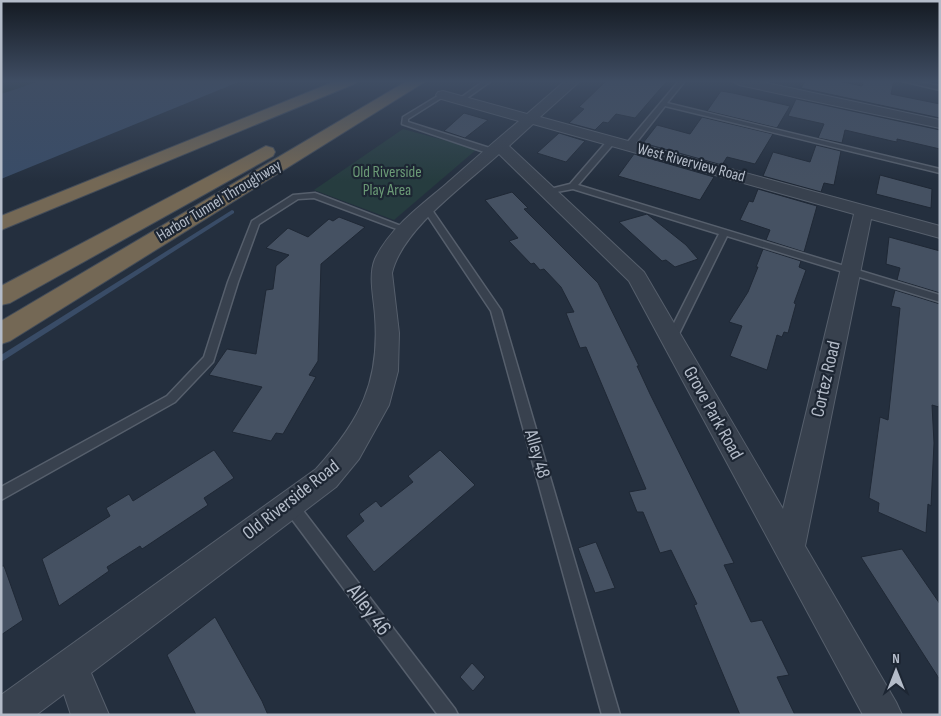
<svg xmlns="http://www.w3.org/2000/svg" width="941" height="716" viewBox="0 0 941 716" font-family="'Sofia Sans Condensed',sans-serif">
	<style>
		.green { fill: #263c3f }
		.water { fill: #394c67 }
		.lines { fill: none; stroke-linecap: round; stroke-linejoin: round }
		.stream { fill: #394c67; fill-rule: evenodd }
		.building { fill: #455162; stroke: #1f2835 }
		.lane-casing { stroke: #565f6c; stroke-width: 3 }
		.street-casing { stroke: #565f6c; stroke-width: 2 }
		.highway-casing { stroke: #434c59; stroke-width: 2 }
		.lane { fill: #38414e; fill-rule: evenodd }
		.street { fill: #38414e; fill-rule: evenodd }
		.highway { fill: #746855; fill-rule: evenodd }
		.labels { text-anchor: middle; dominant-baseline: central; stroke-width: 4.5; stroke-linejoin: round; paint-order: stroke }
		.far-street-label { font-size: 16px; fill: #b4bcc9; stroke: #1d2633 }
		.far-park-label { font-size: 16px; fill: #6b9a76; stroke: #1d2633 }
		.street-label { font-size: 19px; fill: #b4bcc9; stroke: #1d2633 }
		.near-street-label { font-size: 22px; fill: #b4bcc9; stroke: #1d2633 }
	</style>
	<rect width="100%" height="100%" fill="#242f3e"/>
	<!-- green -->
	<g class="green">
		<path d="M1 81H40L1 94Z"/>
		<path d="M403 129 477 149 394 220 314 190Z"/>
	</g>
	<!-- water -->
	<path class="water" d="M40 81H241L1 179V94Z"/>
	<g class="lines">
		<!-- stream -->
		<path class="stream" d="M232 210 234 211V213L1 362V355Z"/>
	</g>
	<!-- building -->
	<g class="building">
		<path d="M606 81H667L635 118 616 114 608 123 603 122 595 130 569 123 584 109 579 107Z"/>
		<path d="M805 81H838L862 86 864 81H894L891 94 940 104V118L801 88Z"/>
		<path d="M721 91 733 93 790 106 777 128 707 111Z"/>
		<path d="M796 99 940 130V149L897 139V142L892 141 845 130 842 143 818 138 824 124 788 116Z"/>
		<path d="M464 113 488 120 465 138 444 131Z"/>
		<path d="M702 117 773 134 755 164 727 157 722 165 643 143 657 125 690 134Z"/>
		<path d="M559 133 585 141 566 162 537 153Z"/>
		<path d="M816 145 841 151 834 185 824 183 821 192 763 176 773 152 810 162Z"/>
		<path d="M634 154 714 177 700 200 618 176Z"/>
		<path d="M880 175 932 189 931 208 876 194Z"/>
		<path d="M758 189 817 206 804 252 766 240 770 230 740 220 749 201 753 202Z"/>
		<path d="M512 192 528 208 524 209 598 283 639 366H637L650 394 734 563 724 565 751 622 762 620 789 675 777 677 795 715H740L694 605 697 604 671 550 660 553 643 512H637L629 492 646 489 586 347 580 348 566 313 574 312 561 287 544 269 540 270 534 263 531 264 509 241 518 238 485 200Z"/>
		<path d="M647 214 686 245 698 259 675 267 666 260 662 261 619 222Z"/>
		<path d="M339 217 365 227 321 264 318 361 309 375 316 377 283 434 276 433 271 441 232 432 262 387 209 375 227 349 256 354 266 290 273 289 276 266 289 255 266 248 288 228 308 237 329 219 333 221Z"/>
		<path d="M889 237 940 251V293L897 280 900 268 886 264Z"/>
		<path d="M763 249 801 261 799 267 806 270 794 303 796 304 788 333 784 332 782 337 777 335 767 370 730 356 742 326 729 322 748 292 758 267H756Z"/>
		<path d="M895 290 940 304V394L939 407 932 405 934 443 931 506 928 504 926 533 878 512 879 503 869 498 880 417 888 420 900 308 891 306Z"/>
		<path d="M214 450 234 478 204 498 208 505 142 549 140 546 107 567 109 571 59 606 42 559 110 516 106 508 129 494 133 501Z"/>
		<path d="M440 450 475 485 374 572 346 536 364 521 359 514 376 501 381 507 413 482 408 476Z"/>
		<path d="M596 542 615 588 595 593 578 548Z"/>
		<path d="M902 549 940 604V680L861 557Z"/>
		<path d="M1 566H4L23 620 1 635Z"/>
		<path d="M215 617 262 701 268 715H196L167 655Z"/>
		<path d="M472 663 485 677 473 691 460 677Z"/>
	</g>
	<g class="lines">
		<defs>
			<g id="lane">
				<path d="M484 81H491L463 101H459V99Z"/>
				<path d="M679 81H685L667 103 940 169V173L665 106 632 148H626V144Z"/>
				<path d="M902 81H914L940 86V90Z"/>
				<path d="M441 94 446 95 408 119V122L496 150V154H490L402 124 403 117Z"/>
				<path d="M609 139 616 141 578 185 940 295V302L727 236 675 342H667L666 339 719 234 573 189 546 194V190L570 184Z"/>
				<path d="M315 193 409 229 408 231H402L314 198 298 199 259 224 238 282 213 362 175 402 1 500V487L167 396 204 357 228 282 252 221 293 195Z"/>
				<path d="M427 206 430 207 501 310 620 715H602L491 311 423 209Z"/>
				<path d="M290 498 295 500 455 709 458 715H438L285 510 283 505 285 500Z"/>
			</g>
			<g id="street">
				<path d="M565 81H580L540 117 940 226V238L871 219 805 546 896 702 902 715H863L629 281 499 154C466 184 402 229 392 273L399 333 398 371 389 405 359 459 336 487 91 673 109 715H71L64 694 36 715H1V695L316 469C360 421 380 382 375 316 374 298 368 276 375 259 390 228 419 207 445 185 469 164 494 142 519 121L438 98 436 95 438 92 443 91 527 114ZM533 124 854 214 783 509 644 272 509 146Z"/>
				<path d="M732 81H757L940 120V128L739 85Z"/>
			</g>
			<g id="highway">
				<path d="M336 81H357L354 84 1 230V216Z"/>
				<path d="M407 81H426L10 341 1 344V321Z"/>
				<path d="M266 146 273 148 275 152 273 156 10 303 1 305V286Z"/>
			</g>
		</defs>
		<!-- lane casing -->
		<use href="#lane" class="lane-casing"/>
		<!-- street casing -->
		<use href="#street" class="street-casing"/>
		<!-- highway casing -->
		<use href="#highway" class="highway-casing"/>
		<!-- lane -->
		<use href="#lane" class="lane"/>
		<!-- street -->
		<use href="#street" class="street"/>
		<!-- highway -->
		<use href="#highway" class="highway"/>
	</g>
	<!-- sky -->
	<linearGradient id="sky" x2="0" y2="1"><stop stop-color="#141a22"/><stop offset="0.45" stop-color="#3f4d63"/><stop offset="1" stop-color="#3f4d63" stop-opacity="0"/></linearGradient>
	<rect width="941" height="181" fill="url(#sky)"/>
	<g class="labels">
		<!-- far-street labels -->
		<g class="far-street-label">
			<text transform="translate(691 163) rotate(15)">West Riverview Road</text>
			<text transform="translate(219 201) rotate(-31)">Harbor Tunnel Throughway</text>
		</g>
		<!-- far-park labels -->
		<g class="far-park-label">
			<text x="387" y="172">Old Riverside<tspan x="387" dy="18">Play Area</tspan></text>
		</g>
		<!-- street labels -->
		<g class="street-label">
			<text transform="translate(826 379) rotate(-77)">Cortez Road</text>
			<text transform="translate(713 413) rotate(61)">Grove Park Road</text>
			<text transform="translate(537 454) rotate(74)">Alley 48</text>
			<text transform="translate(291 500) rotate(-38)">Old Riverside Road</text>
		</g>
		<!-- near-street labels -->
		<g class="near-street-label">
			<text transform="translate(369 610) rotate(53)">Alley 46</text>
		</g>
	</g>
	<!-- border -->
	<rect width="941" height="716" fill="none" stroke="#b4bcc9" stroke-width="5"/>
	<!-- north arrow -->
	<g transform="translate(896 671)" stroke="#1d2633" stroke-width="4" paint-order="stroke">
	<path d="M0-4L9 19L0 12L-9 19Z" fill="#b4bcc9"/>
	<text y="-8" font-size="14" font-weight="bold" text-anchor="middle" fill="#b4bcc9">N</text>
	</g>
</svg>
